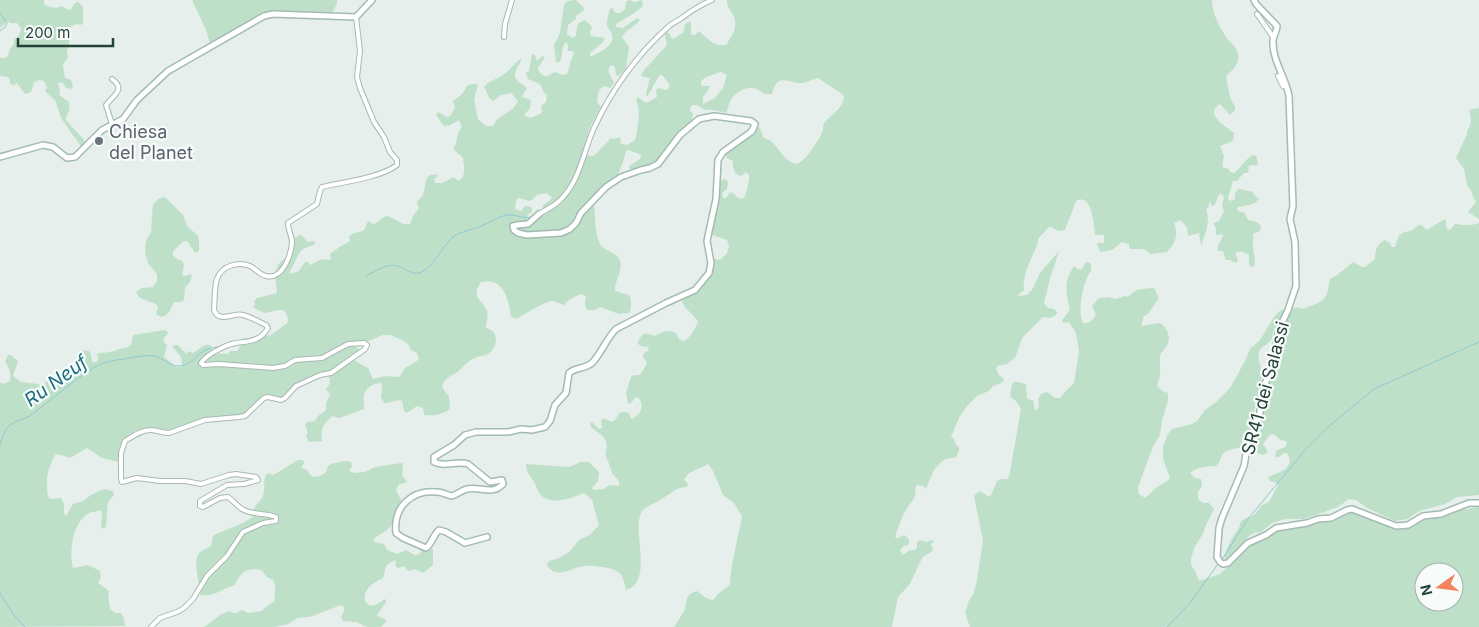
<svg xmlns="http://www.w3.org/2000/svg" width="1479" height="627" viewBox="0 0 1479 627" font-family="Inter,sans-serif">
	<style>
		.green { fill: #bfe0c8; fill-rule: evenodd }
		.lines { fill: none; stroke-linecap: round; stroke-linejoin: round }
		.stream { stroke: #8ec9d4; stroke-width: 1 }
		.street-casing { stroke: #a8b8b2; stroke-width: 6 }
		.secondary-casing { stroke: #a4bbb3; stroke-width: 8 }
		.street { stroke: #fff; stroke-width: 4 }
		.secondary { stroke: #fff; stroke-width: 5 }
		.worship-dot { fill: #6b7280; stroke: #f7fbf9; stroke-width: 2 }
		.labels { text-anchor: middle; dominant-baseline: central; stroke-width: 4.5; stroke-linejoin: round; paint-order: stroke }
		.worship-label { font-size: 18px; fill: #5b616d; stroke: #f7fbf9; text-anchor: start }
		.street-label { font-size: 18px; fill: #24423a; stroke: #f7fbf9 }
		.water-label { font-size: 19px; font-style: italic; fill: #1c6f80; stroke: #f7fbf9 }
	</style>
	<rect width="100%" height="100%" fill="#e6efeb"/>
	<!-- green -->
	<g class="green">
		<path d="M0 0H44V4C50 8 55 9 62 6L68 10 71 9 75 3 78 2 83 7V23L81 25 77 24 71 26 70 29 69 47 67 50 68 57 63 65 65 78 71 80 73 86 71 89 65 87 64 84 61 82 58 83 60 92 59 95 69 102C70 111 69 110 66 117V120L84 140 85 143 83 146 80 145 61 118 55 100 50 96 45 91 47 88 44 81 40 80 34 82 31 92 25 94 17 83 14 85 10 84V80L8 77 0 76V58H5L8 56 10 49 14 44V40L19 35 21 29 17 23H10L8 21 0 28Z"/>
		<path d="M192 0H337V4L332 13 271 12 243 26 226 33 227 35 210 44 206 30Z"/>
		<path d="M573 0H576L583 7 584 10 576 16V19L568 25 567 34 572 38 576 36 577 26 579 23 585 20 592 27 590 33 591 36 605 38 602 43 590 53V57C600 52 617 46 611 32 609 28 608 29 607 25 606 20 609 14 610 9L613 8 614 11 616 13H620L625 9 626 2 629 0 635 2 642 0 643 6C635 13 626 18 616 24V27L623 28 637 18 640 20C635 27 626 29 622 37L628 45 629 48 626 68 619 76 616 75 615 68 613 65 610 66 608 71 614 83 610 88 604 86 599 90 597 102 601 107 589 129 584 152 572 180 555 203 544 209 542 206 550 200 552 197 546 193 537 195 532 200 529 201 519 198 516 200 515 209 521 211 525 206H529L532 208V212L527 215V222L511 225C510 230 512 233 516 236L527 237 571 231 577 226 585 212 594 205C595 215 595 235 600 244 604 252 617 251 620 261 623 272 614 281 615 291L629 295C632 302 632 306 629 313L619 314 600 307 594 310H587L585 303 586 296 580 294 569 300 564 305C560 304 556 301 552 301 547 301 522 315 517 319L511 317C509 299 503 277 481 282 470 299 482 298 487 311 489 317 486 322 486 328 492 330 495 332 496 339 496 344 494 350 489 353 485 357 479 355 475 358 467 361 462 369 456 373 445 379 436 384 449 396L450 409C442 415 433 416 424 415L423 408 417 406 407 413 404 411 402 401C395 398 391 404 384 403L381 397 382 390 381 383C374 383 366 387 364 395 363 400 365 404 364 409L339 418 332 416C322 426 321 427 322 441L309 442 306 436 308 433 305 424 308 422 315 421 318 416 326 410V403L330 394 326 389 330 383 329 376 354 360 362 365 368 368 373 379 386 376 400 377C405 364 410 367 419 359L417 353 411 350 408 344 402 340 390 335H383L369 341 343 345 319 356 297 358 283 365 273 366 209 362 207 360C213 354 219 353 228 354L230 351H237L241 345 250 344 261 337 271 335 287 323 288 320 286 313 283 310H277L271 312 264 313C260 310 257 310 253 307L255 304 254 301 257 298 277 293C276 278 271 262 290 257 292 248 291 237 301 235L308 242 315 241V244C311 246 307 247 303 249 297 254 295 265 290 271V274L299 271 305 262H308L310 265 322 259 330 260 331 257 330 254 338 248 350 241 349 237C354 231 359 233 364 230L368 221 374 224C380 222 381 216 388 216L403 224H410L413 216 419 208 417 202C418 200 422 197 423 195 426 188 423 171 438 175L434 180 435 183H442L454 177 458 181C467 176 464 167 463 158L453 149 456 143 458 133 462 127 459 120 450 125 444 126 436 115 438 112 447 117 450 116 455 108 453 101 462 94 468 85 475 84 478 85 474 100 478 119 486 126H493C494 124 495 122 497 120 505 112 513 112 518 101L511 93 501 95 493 101 490 99 484 87C489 80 501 78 507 72 513 67 515 61 522 59 520 65 512 72 516 79 519 83 524 85 527 88L523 94 522 97 529 99 531 101 530 108 524 115 530 118 542 113 541 106 546 102 547 95 544 93 540 84 528 79 526 73 529 71 532 54 535 55 537 61 542 56 545 57 538 68 539 72C547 79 547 76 555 72L563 75 567 74C570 67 570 61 574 54L573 51H567L568 48V45L566 42C560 48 564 57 559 62H556L554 45 560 33 564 5 566 2Z"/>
		<path d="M727 0H1212C1212 13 1219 26 1226 37 1228 41 1234 44 1236 49 1242 61 1235 68 1226 76L1230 97 1235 107V110L1230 115 1220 104C1203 114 1227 127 1234 133L1233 141 1220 146 1224 156 1222 167 1229 169 1230 172 1234 173C1241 168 1245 159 1253 155L1256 156 1258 163 1256 166 1252 165 1249 166 1248 173H1244L1237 181H1233L1228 198 1230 201 1235 199V193L1238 189C1243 189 1247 192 1252 191L1255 196 1259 199C1254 205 1245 206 1238 207L1237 210 1240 212H1244L1248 220 1257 222 1261 226 1260 231 1253 234V248L1255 260 1254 267 1250 266 1249 263V255L1241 251 1235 253 1238 260 1236 263 1230 260H1226L1223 251H1218C1216 244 1223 241 1223 234L1216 235V228L1214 225V223L1219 221 1224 211 1222 205 1224 198 1221 193 1218 196 1215 205 1212 206 1209 201V206L1206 210C1211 221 1205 233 1202 244L1201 245 1199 233 1188 236 1187 227 1180 220 1174 223C1179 236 1175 243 1167 252L1151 254 1144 249H1131L1129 247V244L1122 242 1112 250 1100 252 1097 243H1104V235H1095C1094 225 1092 192 1076 201L1065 230 1058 231 1051 227 1048 228 1038 239V243C1032 258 1022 274 1024 290L1017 296 1027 295 1032 290 1040 273 1059 251 1050 279 1044 303 1048 308 1054 309 1057 312 1056 315 1050 318 1043 317 1022 338 1015 358 1007 364 997 366 996 369 999 375 1004 379 1003 382 993 386 989 391 977 396 967 406 959 418 951 437 954 439 956 445 959 447V451L956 457 946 459 941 462 934 470 926 489 924 486 917 485 915 488C917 501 911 500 906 510 901 518 898 528 895 537L898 538 904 535 909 539V543L907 546 905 545 900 550 903 555 910 550H914L917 548V542L920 540 926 542 933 540 934 541 931 544 933 550C930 554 926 554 922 558L910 584 898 597 892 627H674C677 622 680 618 683 613 689 604 682 595 697 591L706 598 713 600 719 593 730 585C731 562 738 539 742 516L734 503 723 495 713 471 708 464 689 473 684 480 688 484 687 487C674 488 674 492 663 498 657 503 644 506 641 513 632 534 654 581 626 590 625 584 623 575 618 572 612 567 590 565 583 566 571 568 556 580 547 565L549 561 559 558 569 552 580 539 590 535 599 525 592 500 584 493C571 498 549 507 539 493 537 489 536 485 534 482 530 476 526 471 526 464L569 467 581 462H589L599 472 598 481 592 488 594 490 604 489 609 485 619 486C620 479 615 478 612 473 612 472 607 458 606 457 605 452 608 447 606 441 603 434 596 432 591 427L590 424 592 422 599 429 602 428 601 421 603 418 612 422 615 420C620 413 617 412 627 412L630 414V417L632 419C641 415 645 405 638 397L635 398 631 403 628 404 626 393 631 377 634 375H640L647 363 643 357V354L649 350 648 347 641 346 638 344V341L642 335 645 333 655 336C663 332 667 329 676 333L679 339 684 341C689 339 696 327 698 322 694 314 683 308 682 301 686 297 691 295 696 292 708 283 711 272 713 259L720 260 727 253 729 246 727 240 712 235 716 210 718 183 723 179 727 180 728 183 727 189 722 193 723 198H726L730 192C737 194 737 201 744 198 746 194 750 179 749 175L746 172 741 176 735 173 733 167V161L727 158 725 154 758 127 760 128 763 137C766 139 771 140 773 143 781 152 785 162 798 164 808 157 816 144 822 133 824 129 822 125 825 122 832 114 843 108 844 97L842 94 818 78C812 79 807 83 802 83 787 83 778 72 772 94H764C761 92 758 89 754 88 746 86 732 94 730 102 728 106 728 109 726 113L713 110H706L696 105H693L690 108V111L693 113 692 120 677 135 658 162 652 165 633 171 630 169 629 166 640 159 641 155 629 150H626C625 160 620 167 618 176L569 227C567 228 564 230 561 231 552 234 523 235 516 229V227L528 226 562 202 570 190 584 163 586 155 593 156 596 154 611 138 614 139 620 137 621 144 627 145 635 140C638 131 641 108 636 100L638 97 646 103 657 97 656 90 659 88 666 90C674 86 666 80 662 75L659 76 647 97 646 94 650 78 643 77 641 75 645 69 667 45 665 35 666 32 669 33 672 39C677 38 679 34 683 33 685 28 683 23 691 21V35H695L699 31C707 38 714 47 726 45 732 36 739 26 733 15 730 9 727 7 727 0ZM721 72 727 75 723 88 715 98 703 104V97L709 89 710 86H704L701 85V81L706 77Z"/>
		<path d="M1479 108V219L1468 212 1476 202 1473 197 1471 190 1467 185 1464 169 1456 158 1467 134V131C1472 125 1472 118 1469 111L1471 109Z"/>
		<path d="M165 197 183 215 187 226 198 236 199 240V251L195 253 187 241H184L173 251V255L175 258 182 261 184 264 182 275 186 276 189 274 192 275 190 282 185 288 184 300 181 302H174C171 308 169 316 161 317L156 314 158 307 156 304 140 298 136 292 142 288 153 287 157 281V274L148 263 145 252 146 241 151 232 153 204 158 199Z"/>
		<path d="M1443 220H1446V227L1448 230 1451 229 1455 224C1462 225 1472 226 1479 223V495L1457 497 1445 504 1419 511 1408 519 1395 521 1367 508 1356 500 1349 499 1338 507 1304 519H1285L1272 523 1261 532 1254 533 1249 536 1226 561 1224 556 1231 540 1240 526V523L1244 519 1254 515 1262 505 1269 502 1278 485 1276 483 1270 481 1268 478 1270 476C1280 472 1296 468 1287 453H1284L1279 457H1275L1276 451 1285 447 1287 444 1286 441 1280 440 1275 435 1272 434 1269 436 1263 444 1267 450V453L1263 455 1254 452 1250 443 1261 418 1266 394 1284 323C1289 313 1291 304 1303 309L1318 303 1323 300 1327 294 1330 279C1339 275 1345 268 1353 262L1362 267H1365L1375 259C1375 251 1377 243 1385 240L1390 243 1392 247H1395L1399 235 1405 232 1411 231 1419 225H1422L1427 230Z"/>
		<path d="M1088 262 1091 264V271C1083 281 1077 310 1083 323 1090 324 1093 320 1096 315L1092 306 1099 298 1109 297 1115 299 1125 296 1128 297 1135 291C1138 289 1151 288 1154 288L1159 298 1148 314 1144 316 1141 326 1160 323C1168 328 1172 339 1166 347 1163 351 1160 353 1160 358 1159 363 1161 369 1160 374 1160 378 1158 382 1157 386L1162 391 1168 393V400L1162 421 1160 435 1153 447 1138 487 1139 494 1145 498C1149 495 1151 492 1155 489 1160 484 1166 483 1170 478L1163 459V446L1168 434 1172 429 1192 424 1197 421 1205 410 1216 402 1230 388 1245 361 1250 349 1260 340 1274 317 1280 311 1285 309 1273 332 1272 339 1267 344 1261 348 1258 354 1262 375 1261 382 1250 428 1242 447C1235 449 1226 449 1222 455 1220 460 1220 462 1216 466 1206 467 1199 466 1190 473L1195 478 1201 479 1202 486 1198 492V499L1203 503H1209L1214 509 1205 527 1203 534 1195 546 1191 558V565L1195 571 1199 581 1220 574 1251 544 1280 529 1329 521 1344 513H1357L1396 528H1406L1423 518 1461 508 1468 509 1479 506V627H970L965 613 969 600 973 595 977 580 983 541 974 496 979 491 990 497 997 481 1002 479H1008L1010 472 1021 409 1016 401 1010 397 1011 388 1013 382C1018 381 1021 384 1026 384L1027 398 1030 400H1033L1035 410 1038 409 1039 406 1038 399 1041 394 1047 392 1055 398H1060L1066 391 1074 383 1079 351 1076 333 1069 322 1063 323 1062 320 1070 310C1066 291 1063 283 1074 266L1079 270 1082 269 1085 263ZM1424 572H1454V602H1424Z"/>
		<path d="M165 330 168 332C167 337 162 336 164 342L167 345 164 357 176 367H181L182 364 181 357 172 346 178 345 186 354 189 351 193 353 205 345H210L212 348C210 355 201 356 199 364L202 367 227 366 272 369 301 361 321 359 329 357 340 349 354 346 358 348V350L330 371 316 374 294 386 282 398 262 397 249 411 242 415 204 419 173 431 166 432 152 428 144 429 127 438 122 442 118 453V462L102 458 87 448 70 458 58 454 55 455C46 472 46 480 48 497L51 499 61 498 64 504V514L66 516 73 504 83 501 91 495 104 489 113 491 114 495 108 502 106 527 103 529 101 526 102 512 100 510C95 512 89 512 85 516 72 527 69 553 73 568L88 565 100 571 101 577 98 583 109 591C107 598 110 603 110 609L115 613H121L124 619 125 626 0 627V382L3 384 10 381C11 373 10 368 5 362L8 355H11L18 361C17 367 14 370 13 376L21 382 38 384 41 385 50 380H54L59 385 67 379 78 366 79 354 83 350 89 351 91 354 92 362H97L98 359 97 354C102 352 105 353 110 352 116 351 120 348 126 348L131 345 133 335C144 333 154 332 165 330Z"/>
		<path d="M299 460H303L304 463 301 468 307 470 311 476 314 477 320 476 326 472 328 466 331 464 344 461 351 462 352 466 349 471 355 473 365 472 375 467 402 463 403 466 402 476 407 481 405 483 399 484 396 490C397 493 401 497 401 501 402 508 392 526 387 530 383 533 378 535 374 539V542L384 544 387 550 397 554 406 550 415 555H418L421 552 419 546 426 550 433 549V565L423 573 415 569 408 571 404 566 398 568 395 566 396 563 395 560C382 567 387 567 383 578 377 581 371 584 367 590 362 597 365 608 375 605 379 604 382 600 386 599V602L377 615 379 617 385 619 386 622 381 627H367L356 622 343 621 341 617 344 611V607L341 605 310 617 297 618C289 625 285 625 275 627H204C214 621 219 613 230 611 235 616 237 612 242 610L248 613 262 611C265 606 271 605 275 600 273 591 278 590 273 580 271 579 266 577 266 576 262 572 265 572 260 570 248 566 238 575 235 585 223 588 213 598 200 595 201 584 235 542 244 534 253 527 265 524 277 522L278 517C271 511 261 515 254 510 255 503 261 502 263 496 265 489 263 481 266 475L269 473 272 475 275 474 296 461Z"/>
		<path d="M254 516 272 517 273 519 242 531 226 554 205 576 199 585C198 577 193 558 200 552 203 550 208 548 211 546L213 536 216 534 245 522Z"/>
	</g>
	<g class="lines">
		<!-- stream -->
		<g class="stream">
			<path d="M0 13 7 23 5 27 0 31"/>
			<path d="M366 276C376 271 386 263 398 266 405 268 412 275 419 273 433 269 442 246 453 237 462 231 471 230 481 226 490 223 497 217 506 215 514 214 522 219 532 217"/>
			<path d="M0 445C2 438 5 429 10 425 16 420 25 420 31 415 52 400 72 381 95 367 103 362 114 360 124 359 133 357 145 355 154 356 164 358 169 366 179 366 197 365 195 348 218 347"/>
			<path d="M1221 561 1248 519 1306 449 1328 427 1374 389 1479 342"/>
			<path d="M0 593 13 614 25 627"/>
			<path d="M1167 627 1190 603 1218 564"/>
		</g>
		<defs>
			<g id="street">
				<path d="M1257 14 1274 38"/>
				<path d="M504 37 505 24 512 0"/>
				<path d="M1278 76 1283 86 1287 87"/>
				<path d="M112 124 106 105C112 96 127 90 112 79"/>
				<path d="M539 214C545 210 553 207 558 202 580 183 583 152 594 128 612 89 636 56 668 27 672 23 678 21 683 17 694 9 700 5 712 0"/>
				<path d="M151 627 160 618 177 612 184 608 193 599 207 576 227 556 243 532 263 523 276 521V517C266 513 254 515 244 510 237 507 234 501 228 497L220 498 203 507 200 506V501L227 485 244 484 258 480 256 477 236 474 229 475 201 484 185 481H160L137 478 122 482 121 479V453L125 441C133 436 143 429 152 430 158 431 163 433 169 433L205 420 239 417 245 416 264 398 268 397 281 400 285 398 296 386 320 375 331 373 365 349 367 345 364 343 348 344 322 358 295 360 285 366 273 368 219 364 203 365 201 363C206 355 219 349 228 345 243 340 258 345 268 328L266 325C259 322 251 317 243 315 234 312 219 324 214 310 215 300 214 288 217 279 221 266 238 261 250 266 256 269 260 275 266 276 283 280 291 255 292 242 292 236 288 230 288 223L317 204 320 191 322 187C343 182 380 178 397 165V160L390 152 384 137 374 122 360 88 357 77 360 51 356 17"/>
			</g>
			<g id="secondary">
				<path d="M1254 0 1256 4 1277 26C1277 31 1273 36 1273 41 1272 60 1286 78 1289 96L1293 206 1290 219 1295 242 1296 286 1288 310 1279 329 1276 345 1260 403V416L1248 442 1244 466 1222 518 1219 528 1217 557 1220 562 1223 564 1228 563 1248 543 1266 535 1276 528 1307 523 1318 519 1331 518 1347 510 1352 509 1396 526 1408 525 1423 516 1441 514 1469 503H1479"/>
				<path d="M0 157 43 145 53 147 67 158 75 157 102 130 123 119 137 100 168 71 264 16 273 14 356 17 372 0"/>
				<path d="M487 537 465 543 446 532 439 530C433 535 432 544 426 548L403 538 396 533C393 507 412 489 437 492 442 492 447 495 452 496 458 494 462 490 467 489 480 486 492 496 503 484L502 480 490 482 468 464C457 460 446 468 434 462V457L454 445 465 435 476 432H508L521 429 532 430 545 427 550 421 555 405 566 393 569 373C576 367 585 369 592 363 601 354 606 339 616 329L666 303 695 290 709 273 711 263 707 241 716 199 718 160 723 152 751 132 753 129 755 124 751 121 714 116 699 119 680 135 658 164 650 168 641 170 621 177 606 187 581 213 576 223 570 229 561 233 527 235 518 233 514 230 513 226 517 225 528 224 539 214"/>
			</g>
		</defs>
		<!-- street casing -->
		<use href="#street" class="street-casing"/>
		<!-- secondary casing -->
		<use href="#secondary" class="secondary-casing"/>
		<!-- street -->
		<use href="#street" class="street"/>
		<!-- secondary -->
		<use href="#secondary" class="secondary"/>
	</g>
	<!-- markers -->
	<circle class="worship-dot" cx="99" cy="141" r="5"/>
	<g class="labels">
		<!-- worship labels -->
		<g class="worship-label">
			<text x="109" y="131">Chiesa<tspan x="109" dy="21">del Planet</tspan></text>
		</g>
		<!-- street labels -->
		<g class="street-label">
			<text transform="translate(1265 388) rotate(-75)">SR41 dei Salassi</text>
		</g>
		<!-- water labels -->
		<g class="water-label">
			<text transform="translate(56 381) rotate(-36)">Ru Neuf</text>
		</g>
	</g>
	<!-- north arrow -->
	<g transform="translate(1439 587) rotate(256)"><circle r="24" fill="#f7fbf9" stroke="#a3b1ad"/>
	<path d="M0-4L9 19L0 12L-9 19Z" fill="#f4845f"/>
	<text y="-8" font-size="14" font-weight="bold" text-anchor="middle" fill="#24423a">N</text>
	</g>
	<!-- scale -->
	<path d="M18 38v8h95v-8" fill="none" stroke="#24423a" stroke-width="2.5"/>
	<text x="25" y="38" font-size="15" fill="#24423a" stroke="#f7fbf9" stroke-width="4" paint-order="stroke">200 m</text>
</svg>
